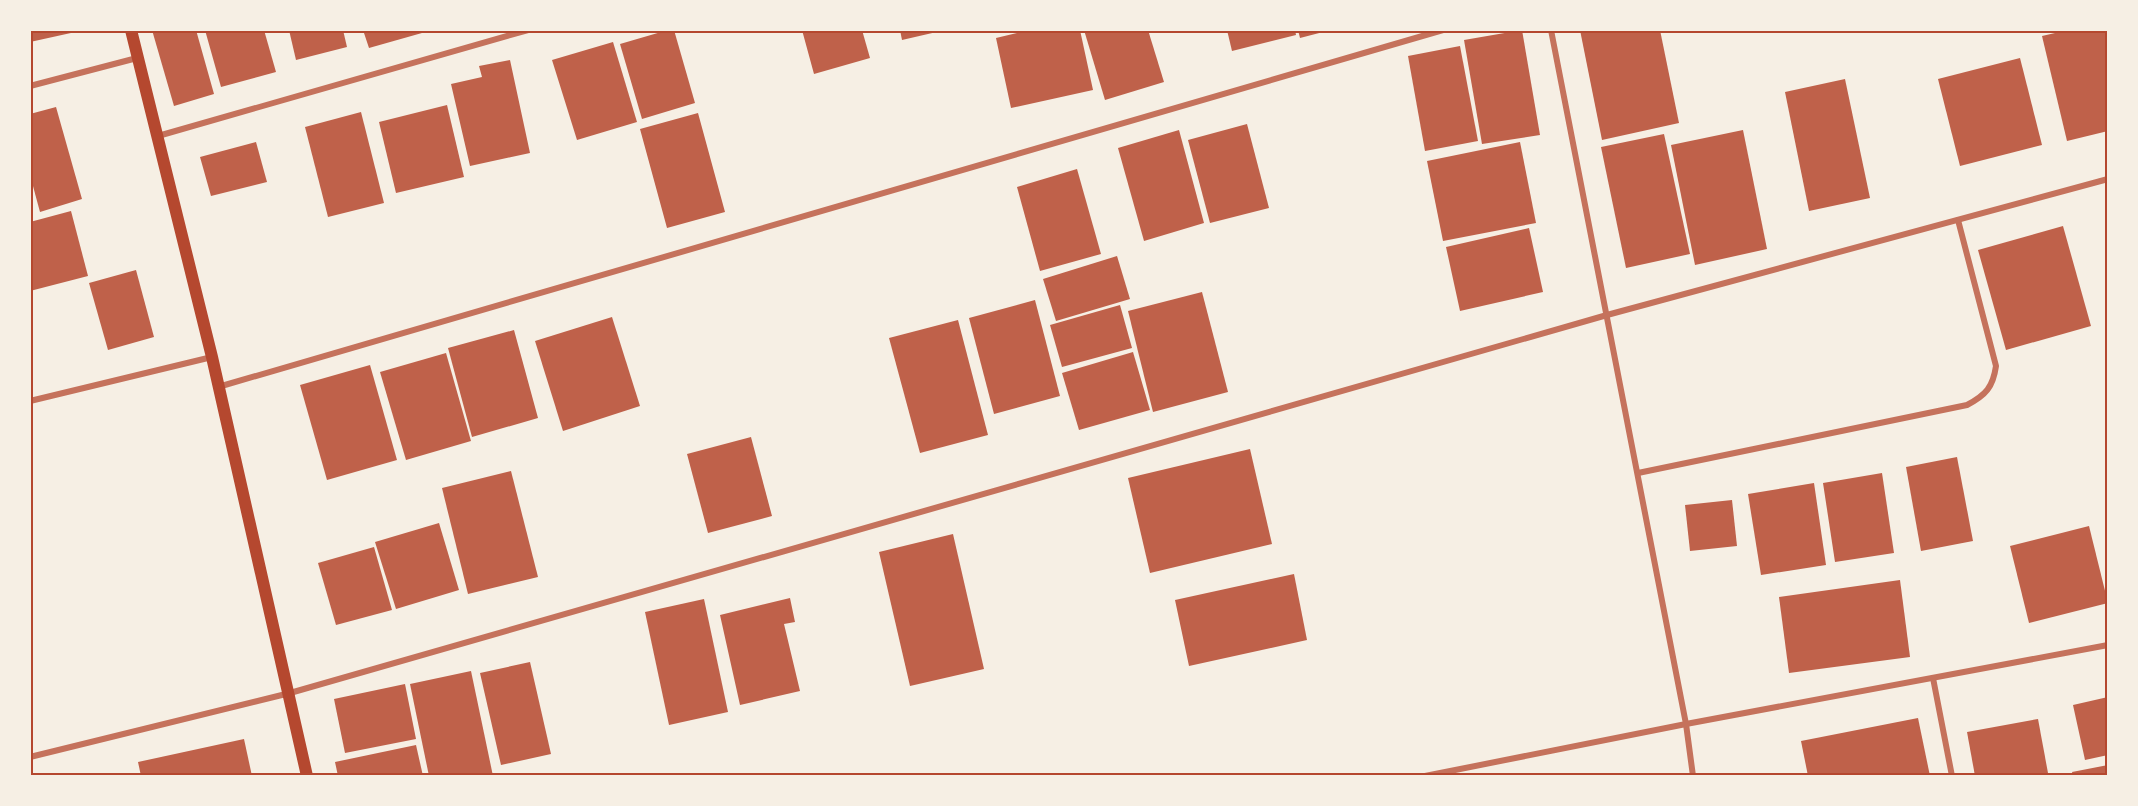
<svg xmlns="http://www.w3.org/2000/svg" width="2138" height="806" viewBox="0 0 2138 806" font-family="Poppins,sans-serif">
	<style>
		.building { fill: #bf614a }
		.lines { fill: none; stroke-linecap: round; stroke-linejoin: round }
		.minor { stroke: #c5725c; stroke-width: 6 }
		.secondary { stroke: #b5482f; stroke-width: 12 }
		.neatline { fill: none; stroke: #b5482f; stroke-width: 2 }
	</style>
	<rect width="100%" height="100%" fill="#f6efe4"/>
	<!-- building -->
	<g class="building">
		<path d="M30 30H79L80 31 30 42Z"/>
		<path d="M152 30H196L214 94 174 106Z"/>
		<path d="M205 30H264L276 72 221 87Z"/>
		<path d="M289 30H343L347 47 296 60Z"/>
		<path d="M363 30H429V31L369 48Z"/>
		<path d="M668 30H674L695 103 642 119 620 44Z"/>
		<path d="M802 30H862L870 58 814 74Z"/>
		<path d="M900 30H941V31L902 40Z"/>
		<path d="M1030 30H1080L1093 90 1011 108 996 38Z"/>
		<path d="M1084 30H1148L1164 82 1105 100Z"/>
		<path d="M1227 30H1295L1296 35 1232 51Z"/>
		<path d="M1298 30H1327V31L1300 38Z"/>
		<path d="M1522 30 1540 135 1482 144 1464 40Z"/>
		<path d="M1580 30H1660L1679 123 1602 140Z"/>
		<path d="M2068 30H2108V131L2067 141 2042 36Z"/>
		<path d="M613 42 637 122 577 140 552 60Z"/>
		<path d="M1460 46 1478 141 1425 151 1408 56Z"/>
		<path d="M2020 58 2042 145 1960 166 1938 79Z"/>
		<path d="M510 60 530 153 470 166 451 84 482 77 479 66Z"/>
		<path d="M1845 79 1870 198 1809 211 1785 92Z"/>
		<path d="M447 105 464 177 396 193 379 122Z"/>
		<path d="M56 107 82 199 40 212 30 175V114Z"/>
		<path d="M361 112 384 203 328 217 305 127Z"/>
		<path d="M698 113 725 212 667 228 640 129Z"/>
		<path d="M1247 124 1269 208 1210 223 1188 140Z"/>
		<path d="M1179 130 1204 223 1144 241 1118 148Z"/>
		<path d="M1743 130 1767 249 1695 265 1671 145Z"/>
		<path d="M1664 134 1690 254 1626 268 1601 147Z"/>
		<path d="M256 142 267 182 211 196 200 157Z"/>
		<path d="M1520 142 1536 223 1443 241 1427 161Z"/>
		<path d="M1077 169 1101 254 1040 271 1017 187Z"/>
		<path d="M71 211 88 276 30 291V222Z"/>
		<path d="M2063 226 2091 326 2006 350 1978 250Z"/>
		<path d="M1529 228 1543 292 1460 311 1446 247Z"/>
		<path d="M1117 256 1130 299 1056 321 1043 279Z"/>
		<path d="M136 270 154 337 108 350 89 283Z"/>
		<path d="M1202 292 1228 392 1153 412 1128 311Z"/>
		<path d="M1035 300 1060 396 994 414 969 318Z"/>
		<path d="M1120 305 1132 348 1062 367 1050 325Z"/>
		<path d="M612 317 640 406 563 431 535 341Z"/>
		<path d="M958 320 988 435 920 453 889 338Z"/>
		<path d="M514 330 538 418 472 437 448 348Z"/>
		<path d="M1133 352 1150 410 1079 430 1062 373Z"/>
		<path d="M446 353 471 441 406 460 380 372Z"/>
		<path d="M370 365 397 460 327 480 300 385Z"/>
		<path d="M751 437 772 516 708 533 687 454Z"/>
		<path d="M1250 449 1272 544 1150 573 1128 478Z"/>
		<path d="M1957 457 1973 541 1921 551 1906 467Z"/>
		<path d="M511 471 538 577 468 594 442 488Z"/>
		<path d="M1882 473 1894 553 1835 562 1823 483Z"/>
		<path d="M1814 483 1826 565 1761 575 1748 494Z"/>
		<path d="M1732 500 1737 546 1690 551 1685 505Z"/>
		<path d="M439 523 459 590 396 609 375 542Z"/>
		<path d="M2089 526 2108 603 2029 623 2010 546Z"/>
		<path d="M953 534 984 669 910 686 879 552Z"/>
		<path d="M374 547 392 610 336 625 318 563Z"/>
		<path d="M1294 574 1307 640 1189 666 1175 600Z"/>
		<path d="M1900 580 1910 657 1789 673 1779 597Z"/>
		<path d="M790 598 795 622 784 624 800 691 740 705 720 615Z"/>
		<path d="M704 599 728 712 669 725 645 612Z"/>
		<path d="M530 662 551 754 501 765 480 673Z"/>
		<path d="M471 671 493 776H429L410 684Z"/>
		<path d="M405 684 416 739 345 753 334 699Z"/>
		<path d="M2108 697V755L2085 760 2073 705Z"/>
		<path d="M1918 718 1930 776H1808L1801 741Z"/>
		<path d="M2038 719 2048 773 2032 776H1975L1967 732Z"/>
		<path d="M244 739 252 776H141L138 762Z"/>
		<path d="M416 745 423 776H338L335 762Z"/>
		<path d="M2108 765V776H2073L2072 772Z"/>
	</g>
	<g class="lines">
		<!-- minor -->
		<g class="minor">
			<path d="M1551 30 1686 724 1693 776"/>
			<path d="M30 86 137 58"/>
			<path d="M158 136 528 30"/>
			<path d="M218 387 1443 30"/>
			<path d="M30 401 212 357"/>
			<path d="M1638 473 1967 405C1986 395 1993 387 1996 366L1958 220"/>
			<path d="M1933 678 1952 776"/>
			<path d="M30 757 290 693 1607 315 2108 179"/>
			<path d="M1425 776 1686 724 2108 645"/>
		</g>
		<!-- secondary -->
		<path class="secondary" d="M131 30 212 357 307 776"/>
	</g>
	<!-- border -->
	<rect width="2138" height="806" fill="none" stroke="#f6efe4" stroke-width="63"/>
	<rect x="32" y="32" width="2074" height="742" class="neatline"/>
</svg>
